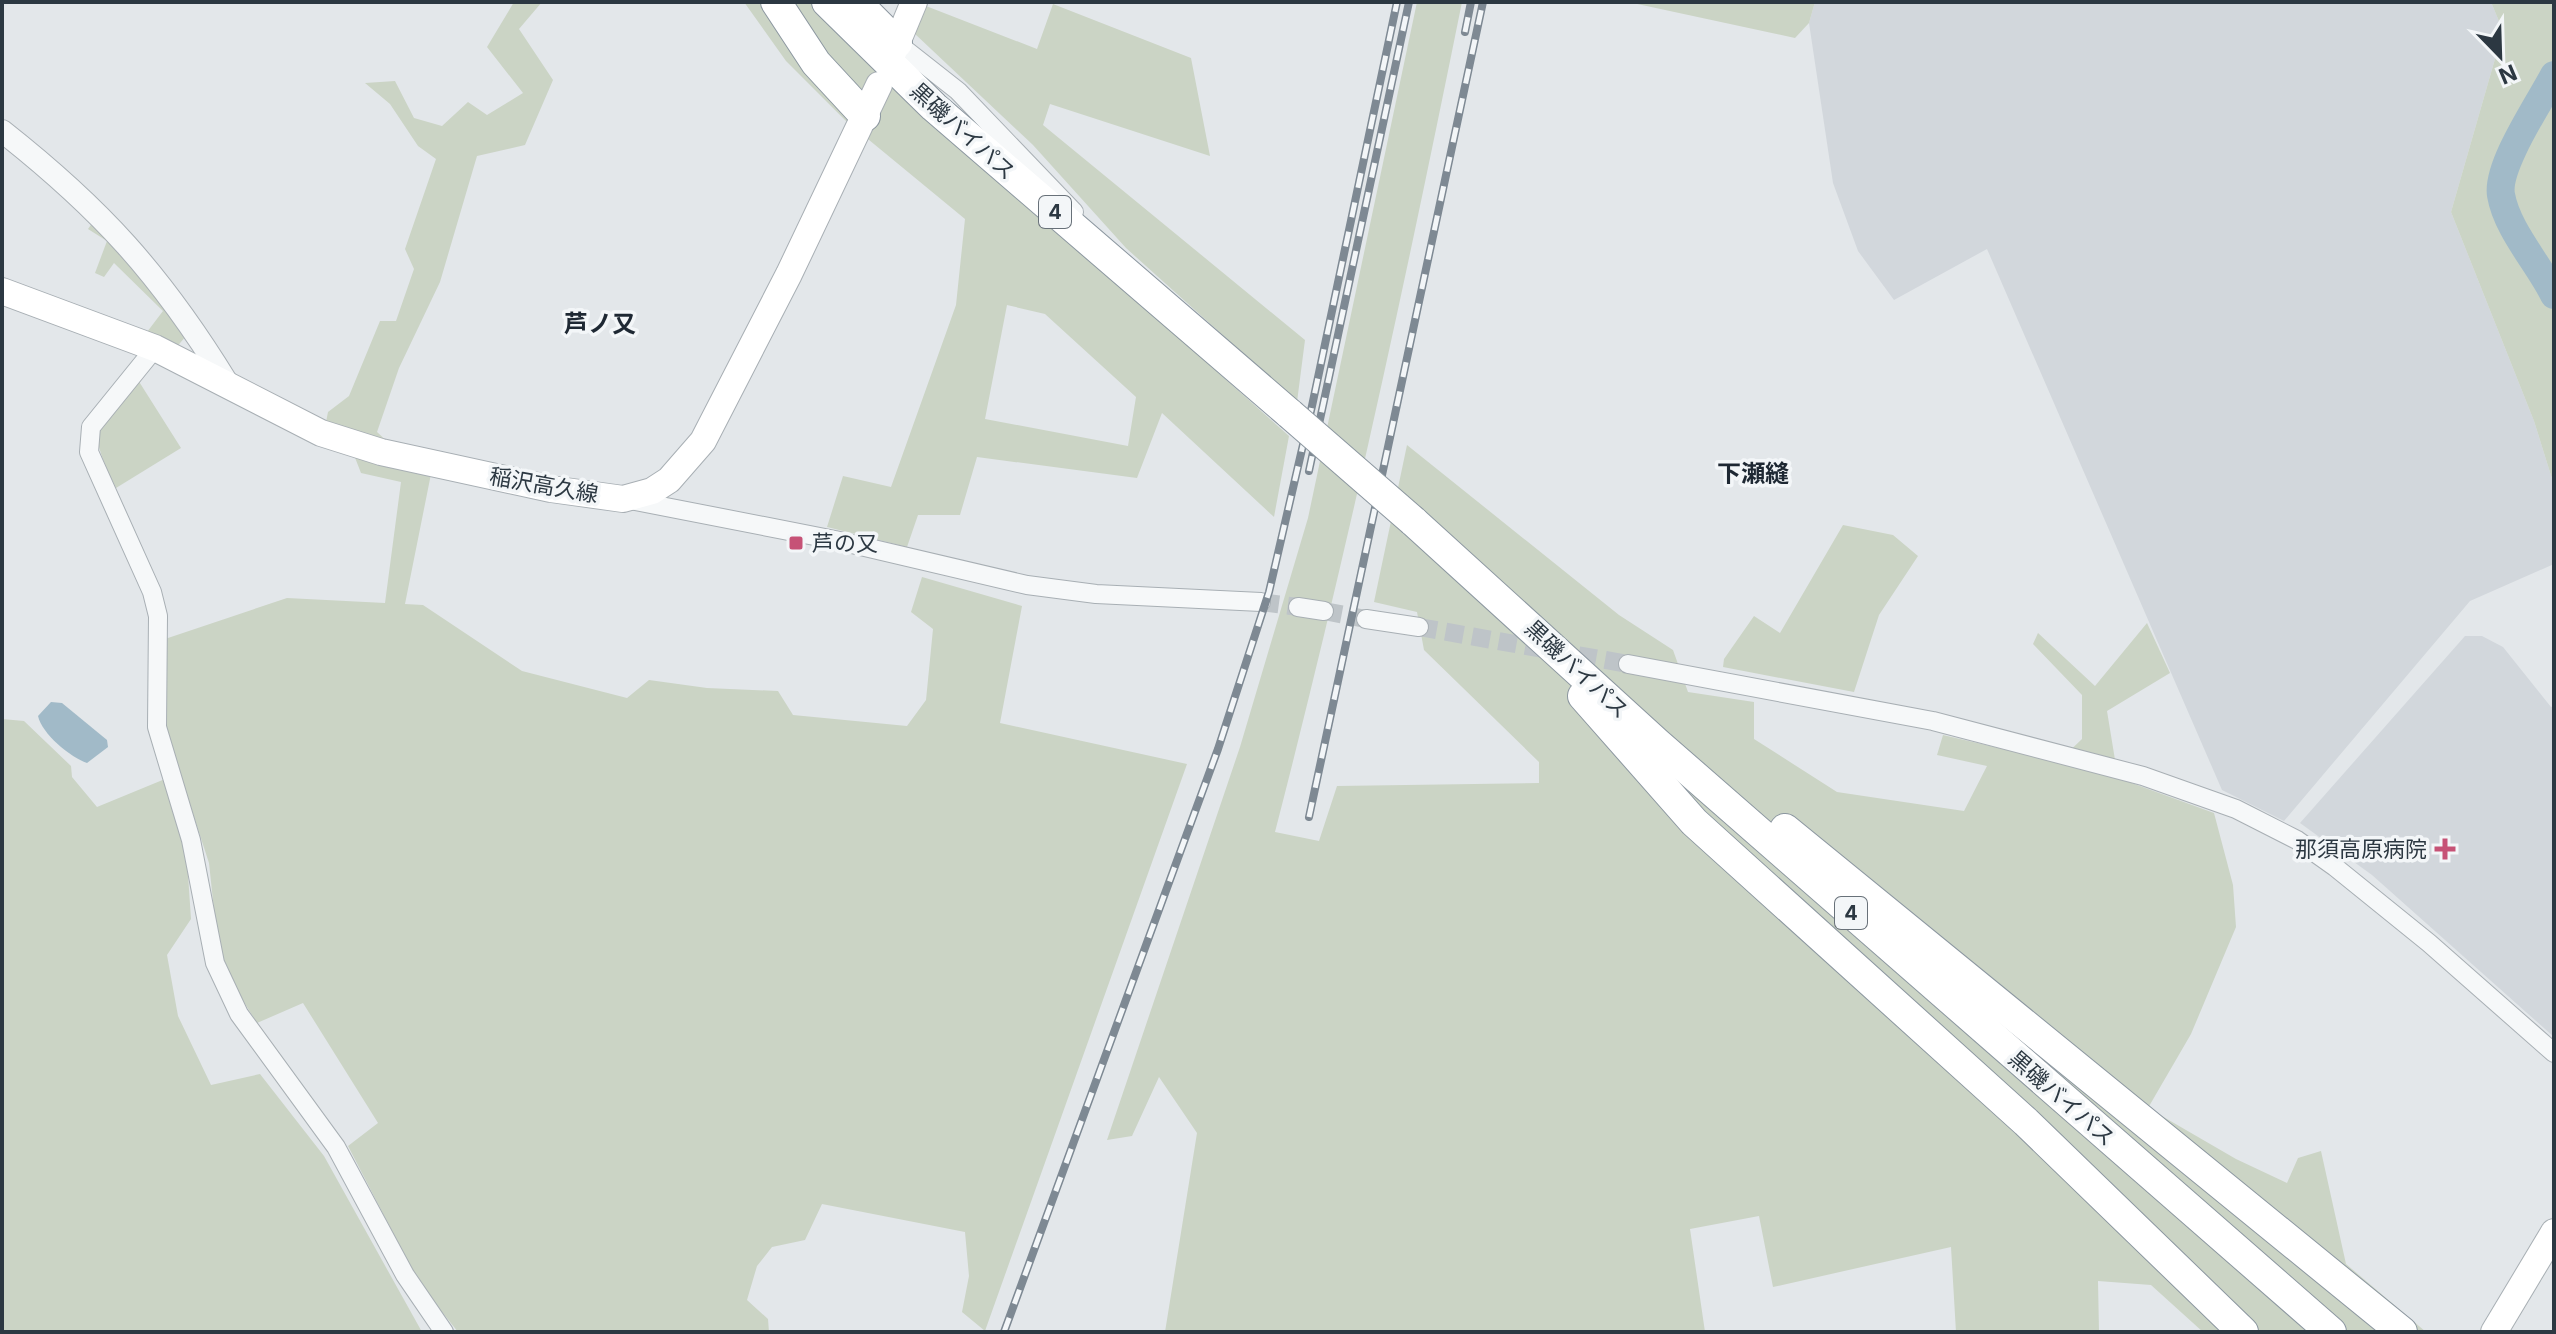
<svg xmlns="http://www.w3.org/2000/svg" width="2556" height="1334" viewBox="0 0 2556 1334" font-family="Inter,'Noto Sans JP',sans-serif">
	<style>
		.built { fill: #d2d7dc }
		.green { fill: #cbd4c5; fill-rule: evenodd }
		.water { fill: #a1bac8 }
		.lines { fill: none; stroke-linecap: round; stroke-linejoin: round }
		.river { stroke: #a1bac8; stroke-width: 28 }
		.minor-tunnel { stroke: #bec4c8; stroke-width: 18; stroke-dasharray: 18 9; stroke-linecap: butt }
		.minor-casing { stroke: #a8afb4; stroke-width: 20 }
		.tertiary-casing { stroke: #a8afb4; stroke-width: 24 }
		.secondary-casing { stroke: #a8afb4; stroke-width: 28 }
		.trunk-casing { stroke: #8c97a0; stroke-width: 32 }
		.minor { stroke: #f6f8f9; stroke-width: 18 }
		.tertiary { stroke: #f6f8f9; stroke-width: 22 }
		.secondary { stroke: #fff; stroke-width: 26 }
		.trunk { stroke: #fff; stroke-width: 30 }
		.rail-casing { stroke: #7e8993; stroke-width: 8 }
		.rail { stroke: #f3f6f8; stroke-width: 5; stroke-dasharray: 15; stroke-linecap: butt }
		.trunk-bridge-casing { stroke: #8c97a0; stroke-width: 32; stroke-linecap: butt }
		.trunk-bridge { stroke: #fff; stroke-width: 30 }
		.poi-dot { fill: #c65276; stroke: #f3f6f8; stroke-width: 3 }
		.labels { text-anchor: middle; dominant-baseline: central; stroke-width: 7; stroke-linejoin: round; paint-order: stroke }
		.shield { fill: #f3f6f8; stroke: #687179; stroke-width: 2 }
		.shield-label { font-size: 20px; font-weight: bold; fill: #2c3842 }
		.street-label { font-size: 22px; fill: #2c3842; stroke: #f3f6f8 }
		.poi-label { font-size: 22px; fill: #2c3842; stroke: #f3f6f8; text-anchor: start }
		.neighbourhood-label { font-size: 24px; font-weight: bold; fill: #1e2833; stroke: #f3f6f8 }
	</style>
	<rect width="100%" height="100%" fill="#e3e7ea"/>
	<!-- built -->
	<g class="built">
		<path d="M1815 2H2491L2503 31 2451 212 2534 421 2554 485V564L2470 601 2284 821 2222 790 1987 249 1894 300 1858 251 1833 183 1809 23Z"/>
		<path d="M2465 636H2482L2503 647 2551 707 2554 706V1037L2372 875 2300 823Z"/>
	</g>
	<!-- green -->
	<g class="green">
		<path d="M514 2H542L519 29 553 80 525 145 477 156 440 282 399 368 377 432 419 471 431 474 405 604 423 605 522 671 627 698 649 680 707 688 778 691 793 715 907 726 926 700 933 629 911 612 922 577 1022 606 1000 723 1187 764 985 1331 962 1312 969 1276 965 1232 822 1204 805 1240 772 1247 757 1266 747 1300 768 1319 769 1332H458L419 1283 348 1146 378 1123 303 1003 257 1023 230 980 217 938 209 863 164 724 165 639 287 598 385 603 401 482 361 473 345 432 326 422 328 412 349 396 380 321H396L414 269 405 249 436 159 418 146 390 104 365 83 395 81 414 118 442 126 468 102 487 115 523 93 487 47Z"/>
		<path d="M744 2H811L891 80 1289 436 1274 517 1162 413 1137 478 977 457 960 515H918L907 547 827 527 843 476 891 487 956 305 965 219 846 121 786 61ZM1007 305 1045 314 1136 397 1128 446 985 419Z"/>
		<path d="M1417 2H1462C1406 280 1346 557 1275 832L1319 841 1337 786 1539 783V762L1424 650 1417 612 1374 602 1407 445 1619 615 1673 650 1688 692 1754 702V739L1837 792 1964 811 1987 766 1937 755 1943 735 2058 762 2082 739V695L2033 644 2038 633 2095 686 2147 623 2170 673 2107 711 2118 778 2214 813 2233 885 2236 927 2191 1034 2148 1108 2236 1159 2287 1183 2298 1158 2321 1151 2346 1264 2426 1332H2203L2151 1285 2098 1281 2099 1332H1956L1951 1247 1773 1287 1759 1216 1690 1229 1705 1332H1165L1197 1133 1159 1077 1132 1136 1107 1140 1240 747 1308 518Z"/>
		<path d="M1628 2H1815L1809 23 1795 38Z"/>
		<path d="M2491 2H2554V485L2534 421 2451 212 2503 31Z"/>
		<path d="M1053 4 1191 58 1210 156 1050 104 1043 125 1305 340 1297 402 1126 248 1033 145 914 33 926 6 1037 49Z"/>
		<path d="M93 222 145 281 186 336 175 349 144 336 163 311 114 263 104 277 95 273 107 241 88 229Z"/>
		<path d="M138 380 181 448 116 488C86 425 93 428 138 380Z"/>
		<path d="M1843 525 1893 535 1918 556 1879 615 1854 692 1723 667 1724 659 1754 616 1780 633Z"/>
		<path d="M2 719 24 721 71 766 72 777 97 807 165 779 187 860 191 919 167 955 178 1016 211 1085 260 1074 324 1156 422 1332H2Z"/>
	</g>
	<!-- water -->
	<path class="water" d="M51 702 62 703 107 740 108 747 87 763C70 757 42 734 38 716Z"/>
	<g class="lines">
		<!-- river -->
		<path class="river" d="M2554 75C2540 102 2496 166 2501 195 2507 230 2539 264 2554 295"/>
		<!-- minor-tunnel -->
		<g class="minor-tunnel">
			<path d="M1261 602 1298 607"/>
			<path d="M1324 611 1366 619"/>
			<path d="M1419 627 1628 664"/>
		</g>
		<defs>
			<g id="minor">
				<path d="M897 43 958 91 1074 212"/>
				<path d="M155 348 91 427 89 452 152 592 158 616 157 727 191 840 215 963 239 1014 336 1147 405 1275 444 1332"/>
				<path d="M630 500 835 540 1027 585 1096 594 1261 602"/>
				<path d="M1298 607 1324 611"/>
				<path d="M1366 619 1419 627"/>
				<path d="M1628 664 1933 721 2143 776 2236 809 2297 840 2335 867 2429 943 2554 1053"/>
			</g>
			<path id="tertiary" d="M2 131C101 209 160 274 226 381"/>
			<g id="secondary">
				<path d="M892 55 914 2"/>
				<path d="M2 291 155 348 321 433 381 452 551 489 623 499 652 491 669 480 703 441 789 274 879 85"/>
				<path d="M2494 1332 2554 1232"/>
			</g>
			<g id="trunk">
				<path d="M776 2 816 63 865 116"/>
				<path d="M827 2 934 107 1290 414"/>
				<path d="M856 2 897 43"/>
				<path d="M1413 521 1657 743 2331 1332"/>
				<path d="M1583 696 1694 822 2026 1122 2243 1332"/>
				<path d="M1785 829 2402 1332"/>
			</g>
		</defs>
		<!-- minor casing -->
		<use href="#minor" class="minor-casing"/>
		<!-- tertiary casing -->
		<use href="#tertiary" class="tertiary-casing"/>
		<!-- secondary casing -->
		<use href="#secondary" class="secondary-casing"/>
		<!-- trunk casing -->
		<use href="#trunk" class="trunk-casing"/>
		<!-- minor -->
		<use href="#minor" class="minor"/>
		<!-- tertiary -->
		<use href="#tertiary" class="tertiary"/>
		<!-- secondary -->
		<use href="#secondary" class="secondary"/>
		<!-- trunk -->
		<use href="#trunk" class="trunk"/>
		<defs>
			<g id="rail">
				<path d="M1465 32 1471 2"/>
				<path d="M1309 471 1409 2"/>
				<path d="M1309 817 1483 2"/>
				<path d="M1004 1332 1218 749 1269 592 1312 406 1397 2"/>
			</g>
		</defs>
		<!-- rail casing -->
		<use href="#rail" class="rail-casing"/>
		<!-- rail -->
		<use href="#rail" class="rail"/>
		<defs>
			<path id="trunk-bridge" d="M1290 414 1413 521"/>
		</defs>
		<!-- trunk-bridge casing -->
		<use href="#trunk-bridge" class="trunk-bridge-casing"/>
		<!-- trunk-bridge -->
		<use href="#trunk-bridge" class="trunk-bridge"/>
	</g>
	<!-- markers -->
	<g class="poi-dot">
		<rect x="788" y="535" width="16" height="16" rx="4"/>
		<path d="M2441 837h8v8h8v8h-8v8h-8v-8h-8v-8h8z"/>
	</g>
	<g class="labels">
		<!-- shield labels -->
		<g class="shield">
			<rect x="1039" y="196" width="32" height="32" rx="6"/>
			<rect x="1835" y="897" width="32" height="32" rx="6"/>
		</g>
		<g class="shield-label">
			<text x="1055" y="212">4</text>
			<text x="1851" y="913">4</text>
		</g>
		<!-- street labels -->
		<g class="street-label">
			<text transform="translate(963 131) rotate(42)">黒磯バイパス</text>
			<text transform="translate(544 485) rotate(10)">稲沢高久線</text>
			<text transform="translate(1577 669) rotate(43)">黒磯バイパス</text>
			<text transform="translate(2062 1098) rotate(41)">黒磯バイパス</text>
		</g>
		<!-- poi labels -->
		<g class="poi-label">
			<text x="812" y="543">芦の又</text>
			<text x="2427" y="849" text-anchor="end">那須高原病院</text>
		</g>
		<!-- neighbourhood labels -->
		<g class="neighbourhood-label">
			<text x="600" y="323">芦ノ又</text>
			<text x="1753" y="473">下瀬縫</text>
		</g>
	</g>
	<!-- border -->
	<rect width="2556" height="1334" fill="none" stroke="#2c3842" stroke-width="8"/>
	<!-- north arrow -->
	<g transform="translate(2500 56) rotate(157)" stroke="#f3f6f8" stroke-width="6" paint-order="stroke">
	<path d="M0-6L14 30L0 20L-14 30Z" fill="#2c3842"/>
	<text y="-12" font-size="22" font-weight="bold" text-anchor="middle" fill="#2c3842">N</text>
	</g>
</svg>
